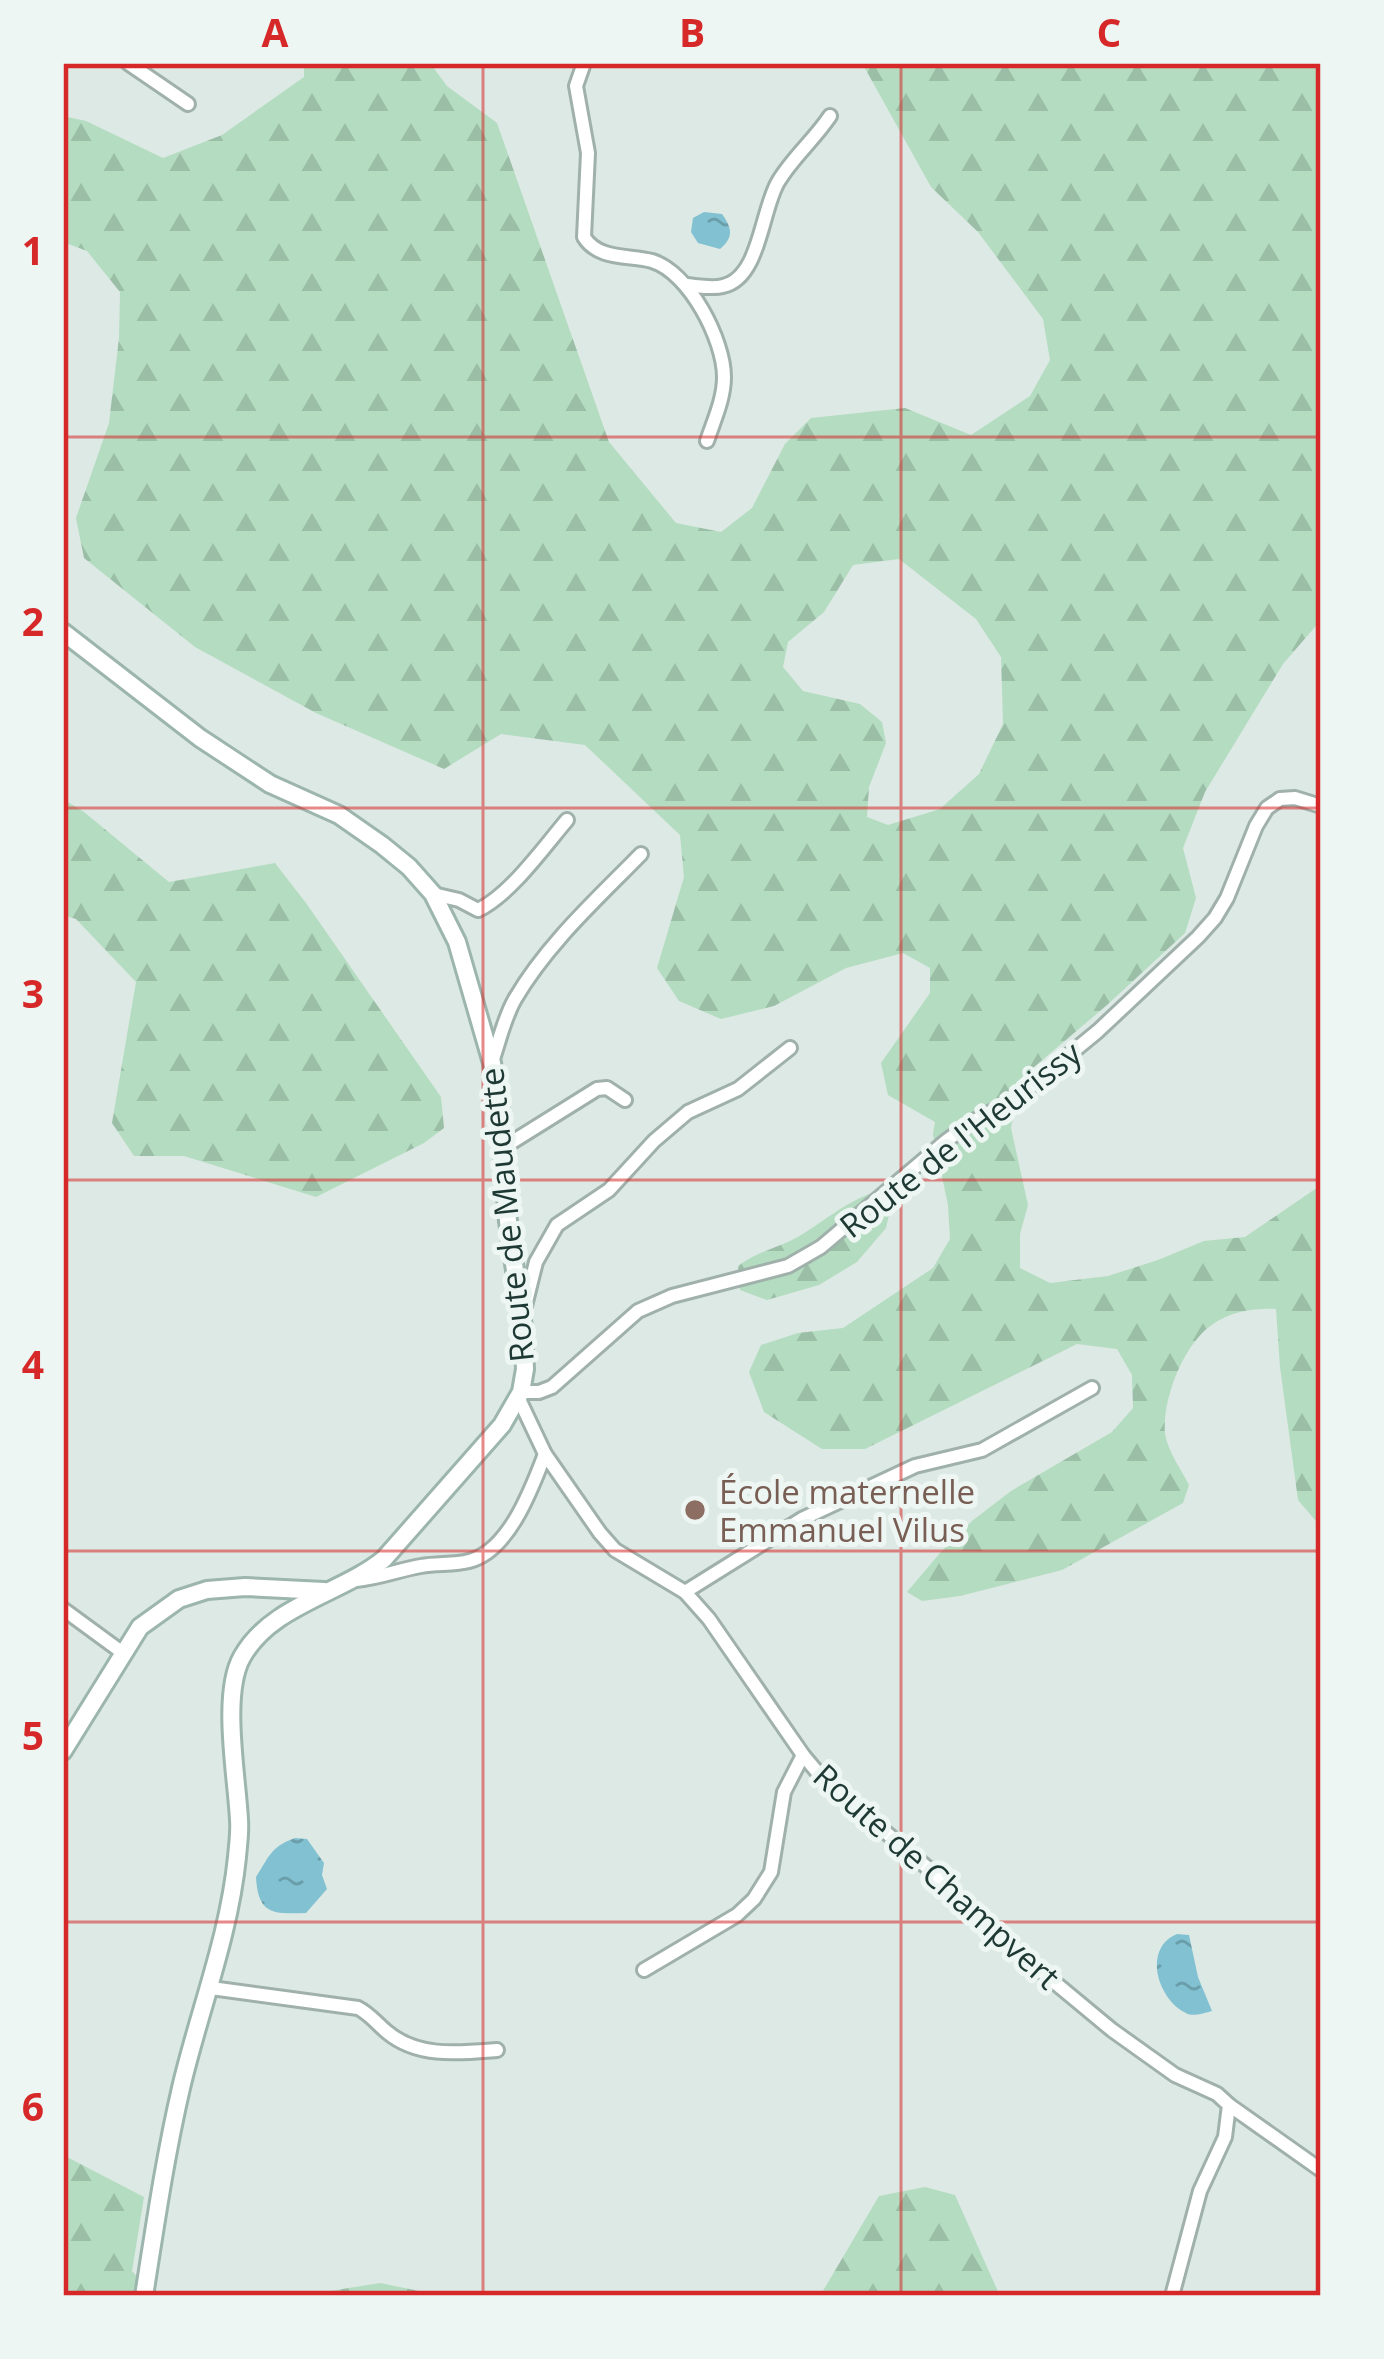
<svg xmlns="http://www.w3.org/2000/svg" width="1384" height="2359" viewBox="0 0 1384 2359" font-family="'Open Sans',sans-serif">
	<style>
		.forest { fill: url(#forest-firs); fill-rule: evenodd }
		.water { fill: url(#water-ripples) }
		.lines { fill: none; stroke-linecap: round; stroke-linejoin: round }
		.street-casing { stroke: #a0b1ab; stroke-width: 18 }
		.secondary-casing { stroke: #9cb5ad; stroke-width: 22 }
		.street { stroke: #fff; stroke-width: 12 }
		.secondary { stroke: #fff; stroke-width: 16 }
		.grid { fill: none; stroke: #d62828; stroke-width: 3; stroke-opacity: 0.55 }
		.education-dot { fill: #8d6e63; stroke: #edf6f2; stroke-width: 4.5 }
		.labels { text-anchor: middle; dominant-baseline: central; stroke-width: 10; stroke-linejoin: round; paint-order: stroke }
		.street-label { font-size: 33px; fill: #1e3933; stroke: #edf6f2 }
		.education-label { font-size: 33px; fill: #785e54; stroke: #edf6f2; text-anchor: start }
		.neatline { fill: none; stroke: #d62828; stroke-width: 4.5 }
		.grid-label { font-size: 39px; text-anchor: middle; font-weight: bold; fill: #d62828 }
	</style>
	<defs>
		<pattern id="forest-firs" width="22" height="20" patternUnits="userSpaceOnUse" patternTransform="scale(3)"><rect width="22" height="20" fill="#b4dcc1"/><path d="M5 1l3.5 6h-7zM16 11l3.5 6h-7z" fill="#9abea6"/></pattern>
		<pattern id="water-ripples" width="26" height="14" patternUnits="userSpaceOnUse" patternTransform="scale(3)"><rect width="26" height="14" fill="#82c1d1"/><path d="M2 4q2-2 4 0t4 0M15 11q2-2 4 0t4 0" fill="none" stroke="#6a9eaa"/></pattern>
	</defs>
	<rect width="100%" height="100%" fill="#dde9e4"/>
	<!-- forest -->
	<g class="forest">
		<path d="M304 63H430L447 86 497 123 609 442 676 523 721 532 752 508 785 444 811 418 905 408 971 435 1030 396 1050 360 1043 319 978 232 931 187 862 63H1321V620L1283 664 1205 792 1183 848 1196 898 1185 933 1107 1005 1020 1079 1011 1128 1028 1205 1020 1234V1268L1050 1283 1108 1276 1158 1260 1204 1241 1245 1237 1321 1185V1527L1298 1500 1280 1367 1276 1309C1255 1308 1232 1311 1213 1324 1184 1343 1162 1399 1165 1433 1167 1450 1181 1469 1189 1485L1183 1503 1062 1570 960 1596 922 1601 907 1592 940 1553 972 1521 1011 1491 1112 1432 1133 1408 1132 1375 1117 1349 1077 1344 865 1449H822L764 1412 749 1372 761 1345 798 1333 843 1328 933 1268 950 1239 948 1205 933 1134 935 1122 888 1095 881 1063 930 993V968L903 953 846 968 774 1006 721 1019 679 1001 657 968 684 877 680 835 585 745 501 734 444 769 316 713 195 647 84 558 76 518 109 423 119 338 120 292 87 251 63 242V116L86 121 163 158 222 135 304 77ZM899 559 976 619 1001 657 1003 724 979 774 940 809 888 825 867 817 869 787 886 743 882 722 860 704 803 691 783 667 788 642 824 612 853 565Z"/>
		<path d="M63 799 84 812 169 882 275 863 306 903 441 1097 444 1128 424 1143 316 1197 184 1156H134L112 1123 136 982 76 919 63 915Z"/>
		<path d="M879 1191 891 1206 886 1228 857 1262 819 1285 767 1300 740 1290 738 1266C755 1253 773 1249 792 1240 823 1224 845 1200 879 1191Z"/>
		<path d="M65 2156 144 2197 132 2271 154 2296H63Z"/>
		<path d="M925 2187 955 2195 1000 2296H820L879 2196Z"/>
		<path d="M380 2283 444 2296H299Z"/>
	</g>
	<!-- water -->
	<g class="water">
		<path d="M704 212 722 214C732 228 734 237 720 249L698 243 691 232 693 218Z"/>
		<path d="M295 1838 307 1839 324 1863 322 1875 327 1889 306 1913C273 1914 258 1915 256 1877 270 1855 271 1847 295 1838Z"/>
		<path d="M1177 1934 1189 1935 1198 1977 1212 2011C1203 2013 1192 2018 1184 2012 1157 1997 1143 1948 1177 1934Z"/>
	</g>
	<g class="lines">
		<defs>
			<g id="street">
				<path d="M128 63 188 104"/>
				<path d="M584 63 576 86 588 153 584 237C598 260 629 255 652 261 689 272 724 340 724 377 724 399 714 420 707 441"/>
				<path d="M686 285C698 286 712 289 723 286 760 278 761 211 778 182 792 158 814 140 830 116"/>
				<path d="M433 894 459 900 478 910C510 895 544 847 567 820"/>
				<path d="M492 1062C499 1042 504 1018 515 999 547 944 597 899 641 854"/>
				<path d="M504 1147 597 1089 607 1088 625 1100"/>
				<path d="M524 1310 536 1262 557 1225 609 1190 654 1141 688 1112 738 1089 790 1048"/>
				<path d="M521 1392H539L552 1387 638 1311 672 1296 788 1266 821 1247 946 1141 972 1122 1014 1100 1098 1031 1198 937 1215 918 1227 898 1256 826 1267 808 1280 799 1295 798 1321 806"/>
				<path d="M518 1397 545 1454 600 1533 615 1550 685 1592 709 1619 803 1755 824 1780 936 1875 989 1928 1112 2030 1175 2075 1217 2094 1229 2105 1225 2137 1200 2191 1172 2296"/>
				<path d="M356 1580C379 1578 398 1570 421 1566 437 1563 454 1565 469 1561 509 1551 532 1488 545 1454"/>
				<path d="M685 1592 802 1519 915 1466 982 1450 1092 1388"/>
				<path d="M63 1609 123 1653"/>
				<path d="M644 1970 737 1915 754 1899 771 1872 784 1792 803 1755"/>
				<path d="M211 1988 358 2008C370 2014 376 2023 387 2032 418 2058 459 2053 497 2050"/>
				<path d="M1229 2105 1321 2170"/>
			</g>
			<g id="secondary">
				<path d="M63 632 200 738 270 784 339 815 382 845 409 867 433 894 457 942 492 1063 499 1102 508 1221 523 1327 525 1369 521 1392 502 1425 384 1559C341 1594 271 1605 242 1657 221 1694 237 1777 239 1820 240 1832 238 1845 237 1857 229 1937 199 2011 181 2088 165 2157 155 2226 144 2296"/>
				<path d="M63 1751 140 1627 179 1599 207 1590 245 1587 324 1591"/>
			</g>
		</defs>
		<!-- street casing -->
		<use href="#street" class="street-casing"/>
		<!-- secondary casing -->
		<use href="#secondary" class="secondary-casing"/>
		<!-- street -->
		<use href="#street" class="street"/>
		<!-- secondary -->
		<use href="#secondary" class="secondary"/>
	</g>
	<!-- grid -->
	<path class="grid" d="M483 63V2296M901 63V2296M63 437H1321M63 808H1321M63 1180H1321M63 1551H1321M63 1922H1321"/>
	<!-- markers -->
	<circle class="education-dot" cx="695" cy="1510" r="12"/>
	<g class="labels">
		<!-- street labels -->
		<g class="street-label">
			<text transform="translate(960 1139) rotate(-38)">Route de l'Heurissy</text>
			<text transform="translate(506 1215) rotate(-96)">Route de Maudette</text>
			<text transform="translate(937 1876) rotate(42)">Route de Champvert</text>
		</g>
		<!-- education labels -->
		<g class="education-label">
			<text x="719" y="1491">École maternelle<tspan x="719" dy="38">Emmanuel Vilus</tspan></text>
		</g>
	</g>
	<!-- border -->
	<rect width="1384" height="2359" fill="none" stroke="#edf6f2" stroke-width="132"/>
	<rect x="66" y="66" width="1252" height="2227" class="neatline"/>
	<g class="grid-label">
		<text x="275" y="47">A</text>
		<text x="692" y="47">B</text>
		<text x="1109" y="47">C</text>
		<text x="33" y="265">1</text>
		<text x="33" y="636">2</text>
		<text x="33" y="1008">3</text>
		<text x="33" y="1379">4</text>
		<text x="33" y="1750">5</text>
		<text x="33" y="2121">6</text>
	</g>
</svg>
